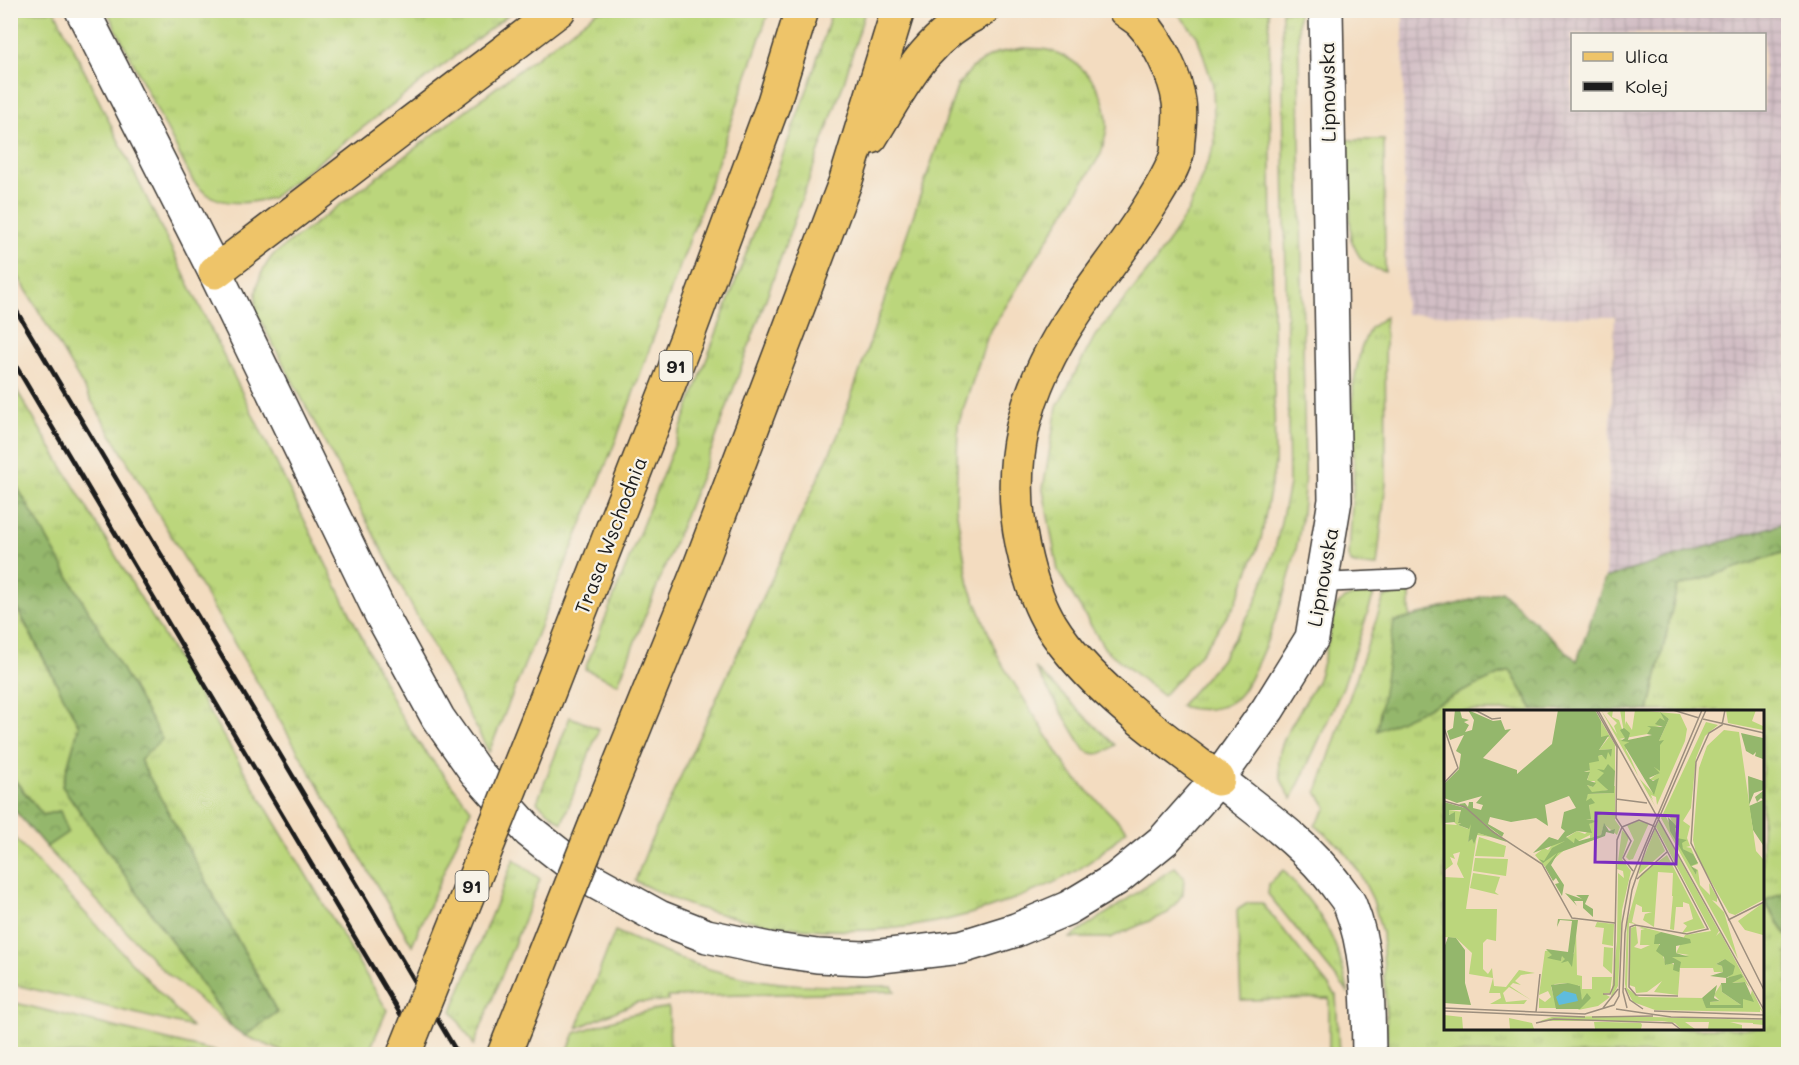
<svg xmlns="http://www.w3.org/2000/svg" width="1799" height="1065" viewBox="0 0 1799 1065" font-family="Mali,sans-serif">
	<style>
		.industrial { fill: url(#industrial-grid); fill-rule: evenodd }
		.grass { fill: url(#grass-tufts); stroke: #6c794c; stroke-width: 1.5 }
		.forest { fill: url(#forest-crowns); stroke: #586a44; stroke-width: 1.5 }
		.lines { fill: none; stroke-linecap: round; stroke-linejoin: round }
		.lane-casing { stroke: #3c3935; stroke-width: 21 }
		.street-casing { stroke: #3c3935; stroke-width: 36 }
		.primary-casing { stroke: #3c3935; stroke-width: 36 }
		.lane { stroke: #fff; stroke-width: 18 }
		.street { stroke: #fff; stroke-width: 33 }
		.primary { stroke: #eec469; stroke-width: 33 }
		.rail { stroke: #1c1c1c; stroke-width: 4.5 }
		.primary-bridge-casing { stroke: #3c3935; stroke-width: 36; stroke-linecap: butt }
		.primary-bridge { stroke: #eec469; stroke-width: 33 }
		.labels { text-anchor: middle; dominant-baseline: central; stroke-width: 4.5; stroke-linejoin: round; paint-order: stroke }
		.shield { fill: #f7f3e8; stroke: #5e5c59; stroke-width: 1.5 }
		.shield-label { font-size: 18px; font-weight: bold; fill: #1c1c1c }
		.street-label { font-size: 20px; fill: #1c1c1c; stroke: #f7f3e8 }
		.inset-road { fill: none; stroke: #9d8f7e; stroke-width: 1.5 }
		.view { fill: #7b2cbf; fill-opacity: 0.15; stroke: #7b2cbf; stroke-width: 3 }
		.inset-edge { fill: none; stroke: #1c1c1c; stroke-width: 3 }
	</style>
	<defs>
		<pattern id="industrial-grid" width="8" height="8" patternUnits="userSpaceOnUse" patternTransform="scale(1.5)"><rect width="8" height="8" fill="#d2bec5"/><path d="M0 4h8M4 0v8" fill="none" stroke="#b4a3a9"/></pattern>
		<pattern id="grass-tufts" width="24" height="20" patternUnits="userSpaceOnUse" patternTransform="scale(1.5)"><rect width="24" height="20" fill="#bbd67c"/><path d="M3 7l-1-3M5 7V3M7 7l1-3M15 17l-1-3M17 17v-4M19 17l1-3" fill="none" stroke="#a0b76b"/></pattern>
		<pattern id="forest-crowns" width="20" height="18" patternUnits="userSpaceOnUse" patternTransform="scale(1.5)"><rect width="20" height="18" fill="#94b76c"/><path d="M2 6a3 3 0 1 1 6 0M12 15a3 3 0 1 1 6 0" fill="none" stroke="#789458"/></pattern>
	</defs>
	<rect width="100%" height="100%" fill="#f7f3e8"/>
	<filter id="ink" filterUnits="userSpaceOnUse"><feTurbulence type="fractalNoise" baseFrequency=".0167" numOctaves="2"/><feDisplacementMap in="SourceGraphic" scale="12" xChannelSelector="R" yChannelSelector="G"/><feConvolveMatrix kernelMatrix="1 2 1 2 8 2 1 2 1" color-interpolation-filters="sRGB"/></filter>
	<filter id="wash" filterUnits="userSpaceOnUse"><feTurbulence type="fractalNoise" baseFrequency=".008" numOctaves="4" result="noise"/><feDisplacementMap in="SourceGraphic" scale="24" xChannelSelector="R" yChannelSelector="G"/><feGaussianBlur stdDeviation="1.35" result="paint"/><feColorMatrix in="noise" values="0 0 0 0 0 0 0 0 0 0 0 0 0 0 0 0 0 1.4 0 .05"/><feComposite in="paint" operator="in"/></filter>
	<g filter="url(#wash)">
		<rect width="100%" height="100%" fill="#f3dcc0"/>
		<!-- industrial -->
		<path class="industrial" d="M1403 11H1788V522L1605 578 1615 317 1405 314ZM1572 34H1764V110H1572Z"/>
		<!-- grass -->
		<g class="grass">
			<path d="M10 11H55L398 711 420 745 471 809 412 945 11 264Z"/>
			<path d="M107 11H513L272 198C251 203 226 207 207 194 202 191 197 185 193 181Z"/>
			<path d="M598 11H769L713 176 616 440 489 752 256 312C254 289 259 273 273 255Z"/>
			<path d="M832 11H865L844 82 713 446 618 684 585 669 678 436 810 82Z"/>
			<path d="M1176 11H1269L1275 464 1261 539 1235 605 1202 652 1163 696 1105 649 1058 571 1043 489 1057 407 1095 336 1153 265 1188 211 1215 144 1213 85 1197 36Z"/>
			<path d="M1282 11H1298L1305 471C1304 488 1303 505 1301 521 1295 567 1277 620 1258 662 1252 674 1247 689 1237 698 1221 711 1199 712 1180 706L1220 661 1254 606 1275 549 1289 485Z"/>
			<path d="M1023 48C1032 49 1042 48 1051 51 1084 61 1108 92 1107 127 1106 136 1103 146 1101 154L988 335 958 425 956 508 969 585 1000 661 1071 774 1127 830C1113 842 1100 855 1085 865 1063 881 1031 893 1006 902 905 940 801 938 698 908 676 902 655 890 635 881L649 845 838 435 958 85 974 66 996 53Z"/>
			<path d="M1347 140H1384L1385 272C1364 266 1359 259 1351 239Z"/>
			<path d="M1385 317 1386 482 1377 566 1359 565 1351 563 1349 556 1354 471 1353 386 1361 348 1370 328Z"/>
			<path d="M10 379 387 1010 368 1054H289L245 1036 277 1012 140 760 162 739 11 476Z"/>
			<path d="M1788 551V891L1764 901 1788 937V1054H1388L1382 933 1373 900 1359 872 1342 848 1315 825 1327 808 1317 792 1384 597 1410 592V618L1394 622 1510 670 1534 711H1445V1028H1762V711H1649L1677 587Z"/>
			<path d="M1374 594 1343 687 1292 799C1263 761 1287 733 1307 699 1310 692 1315 686 1318 679 1326 655 1330 631 1336 607 1346 594 1359 594 1374 594Z"/>
			<path d="M10 596 79 726 62 786 232 1027 163 970 46 847 68 832 59 811 43 815 11 775Z"/>
			<path d="M1035 668 1115 745C1105 753 1096 758 1084 749Z"/>
			<path d="M570 717 599 729 562 823 537 802Z"/>
			<path d="M11 834 192 1027 11 984Z"/>
			<path d="M514 859 540 879 474 1045 452 1011Z"/>
			<path d="M1175 867 1184 877 1183 894 1168 913 1110 938H1070Z"/>
			<path d="M1283 870C1320 911 1338 936 1348 992L1268 894 1269 884Z"/>
			<path d="M1248 903H1262L1336 995 1339 1054H1329V998L1241 1000 1237 910Z"/>
			<path d="M615 931C646 945 677 959 709 969 769 987 831 987 892 986L895 991 668 997V1001L637 1002 577 1028Z"/>
			<path d="M11 1002 217 1052 219 1054H11Z"/>
			<path d="M668 1007 669 1010 670 1054H566L575 1033 629 1015Z"/>
		</g>
		<!-- forest -->
		<g class="forest">
			<path d="M11 476 162 739 140 760 277 1012 245 1036 232 1027 62 786 79 726 11 596Z"/>
			<path d="M1788 522V551L1677 587 1649 711H1534L1510 670 1377 731 1394 622 1501 591 1577 661 1605 578Z"/>
			<path d="M10 775 43 815 60 811 68 832 46 847 11 806Z"/>
			<path d="M1788 891V937L1764 901Z"/>
		</g>
	</g>
	<g filter="url(#ink)">
		<g class="lines">
			<defs>
				<path id="lane" d="M1321 583 1407 579"/>
				<g id="street">
					<path d="M82 10 215 272 381 614 438 718 476 772 529 831 590 879 659 917 707 936 769 949 817 956 864 958 961 947 1016 930 1068 908 1116 879 1164 840 1218 779"/>
					<path d="M1326 10 1335 500 1312 638 1268 709 1218 779C1259 812 1305 843 1337 886 1341 892 1347 898 1350 905 1369 952 1368 1005 1369 1054"/>
				</g>
				<g id="primary">
					<path d="M1125 10C1130 14 1135 17 1140 21 1158 40 1176 77 1179 102 1181 114 1179 127 1178 139 1177 145 1178 152 1176 157 1170 175 1158 193 1148 209 1126 244 1100 276 1077 310 1023 389 1002 467 1026 561 1031 581 1040 607 1051 625 1088 685 1161 736 1218 779"/>
					<path d="M871 137C904 84 923 39 982 10"/>
					<path d="M215 272 559 10"/>
					<path d="M539 717 688 335 774 102 802 10"/>
					<path d="M596 823 700 566 846 180 898 10"/>
				</g>
			</defs>
			<!-- lane casing -->
			<use href="#lane" class="lane-casing"/>
			<!-- street casing -->
			<use href="#street" class="street-casing"/>
			<!-- primary casing -->
			<use href="#primary" class="primary-casing"/>
			<!-- lane -->
			<use href="#lane" class="lane"/>
			<!-- street -->
			<use href="#street" class="street"/>
			<!-- primary -->
			<use href="#primary" class="primary"/>
			<!-- rail -->
			<g class="rail">
				<path d="M10 300 458 1054"/>
				<path d="M10 356 424 1054"/>
			</g>
			<defs>
				<g id="primary-bridge">
					<path d="M404 1054 539 717"/>
					<path d="M504 1054 596 823"/>
				</g>
			</defs>
			<!-- primary-bridge casing -->
			<use href="#primary-bridge" class="primary-bridge-casing"/>
			<!-- primary-bridge -->
			<use href="#primary-bridge" class="primary-bridge"/>
		</g>
	</g>
	<g class="labels">
		<!-- shield labels -->
		<g class="shield">
			<rect x="659.5" y="351" width="33" height="30" rx="4.5"/>
			<rect x="455.5" y="871" width="33" height="30" rx="4.5"/>
		</g>
		<g class="shield-label">
			<text x="676" y="366">91</text>
			<text x="472" y="886">91</text>
		</g>
		<!-- street labels -->
		<g class="street-label">
			<text transform="translate(1327 92) rotate(-91)">Lipnowska</text>
			<text transform="translate(610 535) rotate(-69)">Trasa Wschodnia</text>
			<text transform="translate(1322 577) rotate(-80)">Lipnowska</text>
		</g>
	</g>
	<!-- overview -->
	<g transform="translate(1444 710)">
		<rect width="320" height="320" fill="#f3dcc0"/>
		<path d="M157 0 173 24 170 16 173 13 163 3 169 0 168 7 175 10 181 28 176 0H181V15L182 11 188 20 191 0 236 4 243 19 241 31 213 95 212 87 207 85 209 90 206 86 212 98ZM217 4 225 9 215 31 216 60 215 55 209 59V66L212 63 216 62 205 70H214L209 83 195 68 187 49 214 32 187 49 182 40 185 31 175 29 215 22 211 17 219 15 213 14 212 12 219 14 222 9ZM282 0H312L308 11 319 16V20L284 13ZM154 11H157L171 35V61L157 60 163 62 156 71 164 80 148 83 143 75 149 77 151 71H143L146 62 140 61 146 60 144 53 154 46 159 45 162 50V43L167 39 155 40 165 27H157ZM262 12 274 15 261 26 252 48 247 98 239 111 246 116 243 128 246 136 242 137 247 138 254 154 248 156 254 160 256 175 266 185 265 173 273 187V192L268 190 280 202 294 249 217 108ZM221 105 226 107 239 139 249 145 253 153 247 155 253 160 252 165ZM169 76H171V110L176 117 173 125 160 114 157 125 146 128V125L130 133 122 128 133 121 141 124 146 119 144 114 153 111 142 109 146 108 145 91H141L144 84 170 83ZM5 100 19 102 14 112 20 111 14 115 24 119 25 111 28 114 24 132 28 128 30 133 32 124 34 123 47 127 33 125 22 199H53L52 231 43 229 39 233V259L44 264 48 258 50 276 62 277 75 260 91 263 77 265 71 271 77 275 69 273 66 276 87 290 65 277 59 283 62 292 83 290 80 294H46L57 288 56 283H45L49 268 25 264 28 243 12 228 0 227V167L20 168 13 154 16 142 9 144 11 149 6 147 9 154 0 161V114L13 115 7 109 11 103 4 105ZM194 111 205 113 189 149 185 150 182 147 190 130 183 115ZM215 111 275 221 272 226 276 222 306 278 301 272 286 273 281 249 272 254 278 256 279 262H270L269 258H236V252L227 247 245 245 232 243 241 225 267 221 212 117ZM211 119 221 141 195 164 196 157ZM178 120 185 127 178 149 187 161 178 200 174 276 167 288 173 231 174 163 180 168 179 161 173 159ZM35 127 62 136 60 147 31 146ZM122 131 107 140 101 151 124 133 126 135 101 157 91 145 100 138 104 140 110 133ZM223 145 261 218 238 223 243 216 239 213 249 209 245 194 239 192V186H228L229 163 214 162 210 217 199 210 201 204 208 202H198V197L192 194 188 212 192 214 185 213 183 278 195 287 258 288 263 298 299 297V289L306 288 308 280 319 302 316 299V302L211 300 189 292 182 279 181 274 183 212 197 164ZM31 148 64 149 62 166 29 161ZM29 163 56 167 51 182 55 185 26 178ZM153 212 170 214 169 236 158 234 160 218 151 217ZM192 216 194 233 190 237 197 239 206 235H196L197 220 201 219 195 218 198 217 217 222 212 225 222 255 226 252 236 259 234 285 210 282 218 271 203 282 192 283 191 277 185 275 187 218ZM132 218 133 265 138 266V279H148V267H168L166 283H159L166 287 154 296 134 300 143 291 144 284 138 291 135 275 131 279 124 273 111 274 107 277 113 298H95V288L101 292 107 287 104 281 95 285 101 241 106 240 117 251 118 245 130 244ZM160 237 169 238 168 264 159 256ZM277 274 278 282 297 295H266V292L276 291 270 285ZM0 305 18 307 19 319H0ZM170 306 319 310 320 315 309 314V319V313L286 312 298 315V319H264L265 312H241L251 319H237L231 313 218 311H96L108 307ZM65 308 88 313 90 319H66ZM163 312 197 313 198 315 197 319H151L150 312Z" fill="#bbd67c" fill-rule="evenodd"/>
		<path d="M11 0H16L18 8 25 10 20 12 25 15 21 22 28 20 30 10 24 0 49 11 57 10 61 20 67 19 39 48 73 60V64L108 34 114 0H151L157 11V27L165 25 155 40 168 39 167 47 164 42 162 50 158 45 154 46 155 51 145 53 146 60 140 62H146L143 70 152 73 149 77 143 75 148 82 164 80 153 70 160 63 153 59 160 60 164 54 171 61 170 83 144 84 142 91 147 88 151 93 145 95 147 109H142L154 111 145 114 148 123 133 121 122 127 130 133 131 128 135 131 157 125 160 113 165 121 171 119 170 124 162 122 161 126 114 143 107 155 120 175 118 186 111 174 115 173 112 168 109 171 101 157 113 143 99 153 95 149 100 151 108 138 121 131 89 143 105 127 114 130 121 121 117 118 120 102 132 98 125 86 101 95 104 116 92 108 67 112 46 107 44 114 60 123 58 127 15 94 21 93 24 97 25 92H29V98L37 100 39 95 32 93 38 86 13 93 0 88V74L15 59 17 44 12 41 20 25 6 30 3 21 9 18ZM216 2 225 9 215 31 220 30 216 35V61L210 57 216 63 205 68 209 71 215 68 210 85 180 35 185 32 177 31 181 28 176 20 180 18 186 23 184 30 208 25 203 24 207 18 203 16 219 17 211 14 216 8 221 11ZM297 23 319 28V49L311 46 312 42 309 45 302 41ZM304 66 319 71V80L310 83 305 95ZM319 81 320 135H319L309 120 305 96 319 90 317 88 313 92 311 87ZM0 92 21 98 63 132 34 123 30 134 28 129 24 132 27 114 25 119 14 115 17 113H14L17 100H5V105L11 102V112L0 113ZM224 107 235 119 231 118 233 128 243 130 238 133 239 139 249 144 254 153 247 156 253 160 252 165 226 121ZM121 183 138 189 132 185H145L141 194 149 199V207L139 198V191H130L133 196ZM114 209 134 210 128 257 124 251 117 253 121 249 118 246 117 251 103 248 108 245 102 239 124 242 128 211 116 210 113 217ZM217 222 246 229 247 233 232 236V243L245 247H228L237 252 235 262 229 260 230 253 221 255 220 247 212 241 216 234H210L211 225ZM4 227 12 228 21 240V273L27 295 0 293V238ZM281 249 291 256 289 264 282 268 297 264 299 267 288 273 301 272 310 292 299 289V298H262L258 288 273 275 270 288 276 291 266 292V295H297L278 282 277 273H282V268L266 266 279 262 278 256 272 254ZM124 273 136 276 138 290 143 283 147 288 136 299H112L107 275Z" fill="#94b76c"/>
		<path d="M280 20 295 22 312 141 319 149V190L291 205 285 203 253 147 249 130 255 58 263 36ZM229 185 239 186V197H232L230 220 226 219ZM319 193V225L301 220 294 211Z" fill="#bbd67c"/>
		<path d="M120 281 132 284 134 291 115 295 112 287Z" fill="#5fbcdd"/>
		<path class="inset-road" d="M31 0 48 9 57 8M152 0 173 37 172 108 178 117 173 130 170 275 166 284H159M154 0 320 300M229 0 255 8M281 0 278 15 265 23 252 52 247 133 320 280M259 9 320 23M0 18 14 58 0 73M172 89 203 93M0 91 21 97 49 122 98 154 128 208 171 213M178 117 195 110 210 116 264 219 243 224 191 215 186 217 185 277 192 285 234 286M178 117 187 131 179 148 189 161M193 169 223 142M284 210 320 192M181 278 186 290 199 299M0 298 141 304 170 295 175 286 178 213 186 171 258 0M159 298 174 279M183 298 179 282 181 223 188 180 202 138 262 0M172 299 227 307 320 309M0 301 141 307M210 301 320 305M92 302 96 264M148 307 209 306M92 313 110 309 199 312 228 313 236 319"/>
		<path class="view" d="M152 103 234 106 232 154 151 152Z"/>
		<rect width="320" height="320" class="inset-edge"/>
	</g>
	<!-- margin -->
	<rect width="1799" height="1065" fill="none" stroke="#f7f3e8" stroke-width="36"/>
	<!-- legend -->
	<rect x="1571" y="33" width="195" height="78" fill="#f7f3e8" stroke="#9f9d96" stroke-width="1.5"/>
	<rect x="1583" y="52" width="30" height="9" fill="#eec469" stroke="#9f9d96" stroke-width="1.5"/>
	<text x="1625" y="63" font-size="18" fill="#1c1c1c">Ulica</text>
	<rect x="1583" y="82" width="30" height="9" fill="#1c1c1c" stroke="#9f9d96" stroke-width="1.5"/>
	<text x="1625" y="93" font-size="18" fill="#1c1c1c">Kolej</text>
</svg>
